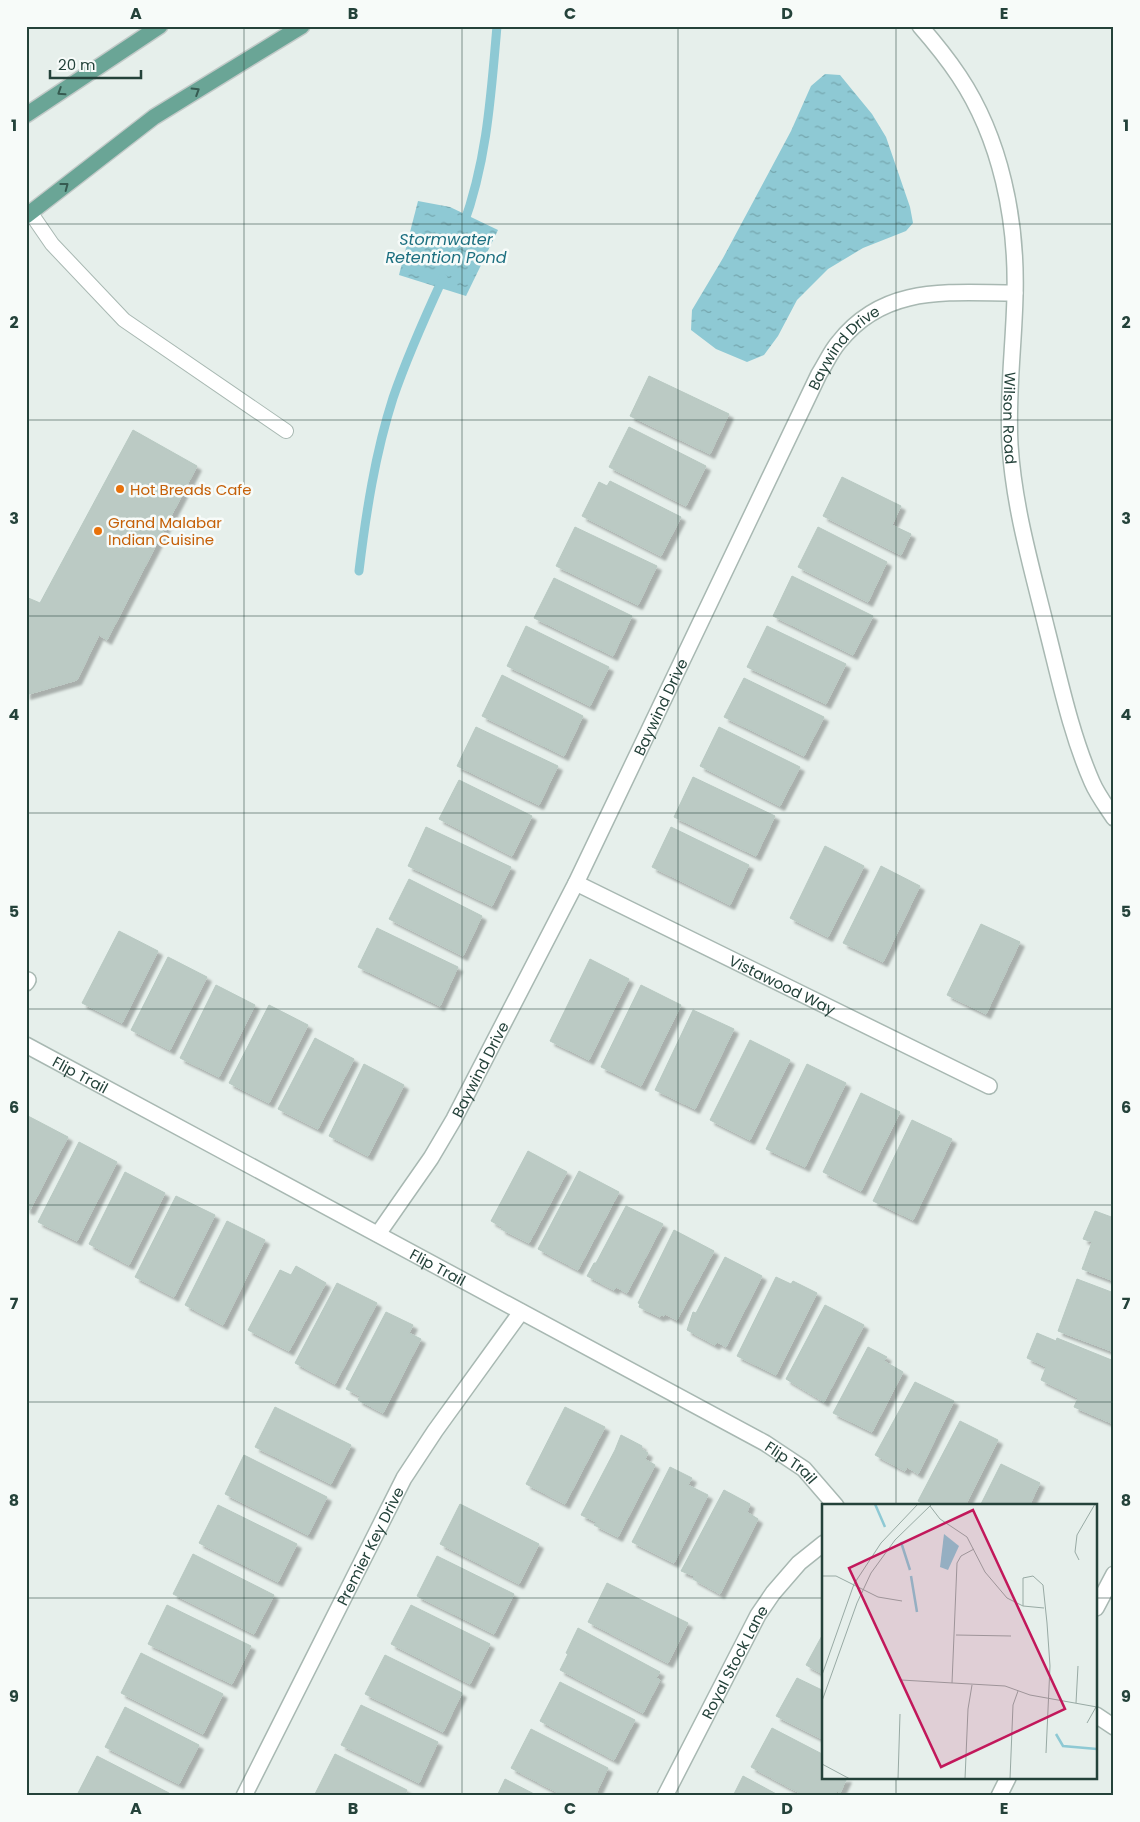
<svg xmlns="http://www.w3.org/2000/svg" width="1140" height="1822" viewBox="0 0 1140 1822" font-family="Poppins,sans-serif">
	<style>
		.water { fill: url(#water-ripples) }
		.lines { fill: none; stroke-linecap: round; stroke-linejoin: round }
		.stream { stroke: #8ec9d4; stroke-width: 9 }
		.building { fill: #bbcac4; stroke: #b8c9c2; filter: url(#shadow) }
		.service-casing { stroke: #a8b8b2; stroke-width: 16 }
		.minor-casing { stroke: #a8b8b2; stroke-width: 18 }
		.primary-casing { stroke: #c2cac8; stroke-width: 18 }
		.service { stroke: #fff; stroke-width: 14 }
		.minor { stroke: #fff; stroke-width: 15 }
		.primary { stroke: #6aa596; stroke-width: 15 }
		.oneway { stroke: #365b51 }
		.grid { fill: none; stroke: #24423a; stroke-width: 1; stroke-opacity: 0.55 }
		.food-dot { fill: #e8710a; stroke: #f7fbf9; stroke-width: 2 }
		.labels { text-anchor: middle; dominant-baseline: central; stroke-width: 5; stroke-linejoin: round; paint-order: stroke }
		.street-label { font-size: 15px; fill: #24423a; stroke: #f7fbf9 }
		.food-label { font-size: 15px; fill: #c56008; stroke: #f7fbf9; text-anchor: start }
		.water-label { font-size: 16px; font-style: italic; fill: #1c6f80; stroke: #f7fbf9 }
		.inset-river { fill: none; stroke: #8ec9d4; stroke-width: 2.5 }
		.inset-road { fill: none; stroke: #98aaa4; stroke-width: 1 }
		.view { fill: #c2185b; fill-opacity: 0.15; stroke: #c2185b; stroke-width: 2.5 }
		.inset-edge { fill: none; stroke: #24423a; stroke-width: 2.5 }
		.neatline { fill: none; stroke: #24423a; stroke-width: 2 }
		.grid-label { font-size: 16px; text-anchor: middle; font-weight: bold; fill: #24423a }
	</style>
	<defs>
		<pattern id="water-ripples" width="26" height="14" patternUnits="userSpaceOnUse" patternTransform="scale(1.25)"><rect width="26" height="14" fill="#8ec9d4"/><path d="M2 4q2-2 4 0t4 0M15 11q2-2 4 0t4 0" fill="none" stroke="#74a5ad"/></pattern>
		<filter id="shadow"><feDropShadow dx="4.5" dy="4.5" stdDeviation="1" flood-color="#0004"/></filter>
	</defs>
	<rect width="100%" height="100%" fill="#e6efeb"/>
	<!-- water -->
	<g class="water">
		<path d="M825 74 840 75 872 114 886 137 910 207 913 223 906 231 863 248 828 269 797 300 778 336 764 355 747 362 716 349 691 330 692 310 723 258 791 131 811 86Z"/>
		<path d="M418 201 450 207 498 230 466 296 399 275Z"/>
	</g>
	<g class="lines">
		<!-- stream -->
		<g class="stream">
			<path d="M463 226C487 161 491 95 497 26"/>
			<path d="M359 571C366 513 375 454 393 398 407 357 425 317 443 278"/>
		</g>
	</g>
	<!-- building -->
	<g class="building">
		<path d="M649 376 729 414 710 454 630 416Z"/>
		<path d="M629 427 706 466 686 506 609 467Z"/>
		<path d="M133 430 197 466 107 640 99 635 77 680 26 695V597L40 603Z"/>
		<path d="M842 477 901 506 892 525 911 534 901 555 823 516Z"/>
		<path d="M610 481 681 517 661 556 582 516 599 482 607 486Z"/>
		<path d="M575 527 657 566 638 605 556 566Z"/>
		<path d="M818 527 887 562 868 602 798 567Z"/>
		<path d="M792 576 873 616 853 655 773 616Z"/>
		<path d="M554 578 632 616 613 656 534 618Z"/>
		<path d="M526 626 609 667 590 706 507 666Z"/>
		<path d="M767 626 846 664 826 704 747 667Z"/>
		<path d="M502 675 583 716 564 756 482 716Z"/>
		<path d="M744 678 824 717 804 756 724 717Z"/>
		<path d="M476 727 558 766 539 805 457 766Z"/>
		<path d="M719 727 800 767 780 806 700 766Z"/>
		<path d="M693 777 775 816 756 856 674 817Z"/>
		<path d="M459 780 532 816 512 856 439 819Z"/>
		<path d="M426 827 511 867 492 906 408 866Z"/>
		<path d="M671 827 749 865 730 905 652 867Z"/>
		<path d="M825 846 864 866 828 937 790 918Z"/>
		<path d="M881 866 920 886 883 962 843 943Z"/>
		<path d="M409 879 482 916 463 956 389 919Z"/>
		<path d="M981 924 1020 942 986 1014 947 995Z"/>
		<path d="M377 928 458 967 440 1006 358 967Z"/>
		<path d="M119 931 158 951 122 1023 82 1003Z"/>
		<path d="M168 957 207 977 170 1050 131 1030Z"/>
		<path d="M590 959 629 979 589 1060 550 1041Z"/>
		<path d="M216 985 255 1005 219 1077 180 1058Z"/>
		<path d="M641 985 681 1005 641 1086 601 1067Z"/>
		<path d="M269 1005 308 1025 269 1103 229 1083Z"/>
		<path d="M693 1010 734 1029 695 1109 655 1090Z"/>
		<path d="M315 1038 354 1059 318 1129 278 1109Z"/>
		<path d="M750 1040 790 1060 750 1140 710 1120Z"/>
		<path d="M364 1064 404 1085 368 1156 329 1136Z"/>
		<path d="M807 1064 846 1083 805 1167 766 1149Z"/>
		<path d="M861 1093 900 1112 861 1191 823 1172Z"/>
		<path d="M28 1116 68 1137 30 1210 26 1209V1120Z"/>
		<path d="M912 1120 952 1139 913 1220 873 1201Z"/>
		<path d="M79 1142 117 1162 77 1241 38 1222Z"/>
		<path d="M528 1151 567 1172 529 1243 501 1229 502 1227 491 1221Z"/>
		<path d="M579 1171 619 1192 578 1270 538 1249Z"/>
		<path d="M125 1172 165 1193 129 1265 89 1244Z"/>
		<path d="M176 1196 215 1215 174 1297 135 1277Z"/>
		<path d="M626 1206 663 1224 627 1293 616 1287 614 1290 587 1276 594 1263H596Z"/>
		<path d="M1095 1211 1114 1218V1281L1082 1269 1092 1242 1083 1239Z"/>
		<path d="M227 1221 265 1240 223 1325 185 1305Z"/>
		<path d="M674 1230 714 1251 677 1320 665 1314 664 1316 661 1315 660 1317 639 1307 640 1304 638 1303Z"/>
		<path d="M725 1257 762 1276 726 1347 717 1342 715 1345 687 1330 693 1312 696 1313Z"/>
		<path d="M296 1266 326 1283 289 1351 248 1330 280 1270 291 1275Z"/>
		<path d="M776 1277 791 1284 793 1281 817 1293 776 1375 737 1356Z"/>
		<path d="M1077 1279 1114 1293V1352L1058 1331Z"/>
		<path d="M337 1283 377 1303 335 1384 295 1363Z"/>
		<path d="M825 1305 864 1325 824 1402 786 1379Z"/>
		<path d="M386 1312 413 1325 409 1333 421 1339 383 1413 358 1400 360 1396 346 1389Z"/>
		<path d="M1037 1333 1056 1341 1057 1338 1114 1361V1414L1111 1423 1074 1407 1078 1398 1041 1380 1046 1367 1027 1358Z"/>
		<path d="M868 1347 887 1357 884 1361 903 1372 872 1432 833 1413Z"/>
		<path d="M915 1382 954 1401 918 1474 907 1467 905 1471 875 1455Z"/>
		<path d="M275 1407 351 1445 331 1484 255 1447Z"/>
		<path d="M565 1407 605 1427 565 1504 526 1484Z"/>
		<path d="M960 1421 998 1440 965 1506H927L918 1501Z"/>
		<path d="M621 1435 642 1446 641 1449 648 1453 645 1459 655 1465 618 1537 594 1525 596 1522 581 1515 615 1450Z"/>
		<path d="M244 1455 327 1497 308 1535 225 1494Z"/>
		<path d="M1001 1464 1040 1483 1029 1506H980Z"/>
		<path d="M670 1467 692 1478 688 1485 708 1495 674 1563 632 1542Z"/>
		<path d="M724 1490 750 1504 747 1512 758 1519 720 1594 693 1579 694 1576 681 1571Z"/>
		<path d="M460 1504 539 1544 519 1584 440 1544Z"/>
		<path d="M218 1505 297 1544 278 1582 199 1543Z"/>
		<path d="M193 1554 274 1595 254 1634 173 1594Z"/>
		<path d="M437 1556 514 1594 494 1634 417 1596Z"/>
		<path d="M607 1583 688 1623 668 1663 588 1622Z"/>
		<path d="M167 1605 251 1646 232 1684 148 1644Z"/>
		<path d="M411 1605 490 1644 470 1684 391 1644Z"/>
		<path d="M578 1628 660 1672 656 1678 660 1680 643 1713 560 1670 568 1654 566 1653Z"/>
		<path d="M824 1632V1675L806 1665Z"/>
		<path d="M141 1653 223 1694 203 1734 121 1693Z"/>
		<path d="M385 1655 462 1693 443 1732 365 1694Z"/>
		<path d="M797 1678 824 1691V1740L776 1716Z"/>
		<path d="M560 1682 635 1720 614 1760 540 1721Z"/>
		<path d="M361 1705 438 1742 419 1783 341 1745Z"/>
		<path d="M125 1707 199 1745 179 1784 105 1747Z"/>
		<path d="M772 1728 824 1755V1778H847L840 1793 837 1791 835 1796H805L751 1767Z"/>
		<path d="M531 1729 608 1768 595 1796H564L511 1768Z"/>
		<path d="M335 1754 407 1790 404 1796H319L315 1794Z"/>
		<path d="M97 1756 169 1793 168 1796 77 1795Z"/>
		<path d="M743 1776 780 1796H733Z"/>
		<path d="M505 1779 538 1796H497Z"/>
	</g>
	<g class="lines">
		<defs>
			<path id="service" d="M30 212 52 244 124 320 286 431"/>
			<g id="minor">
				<path id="s1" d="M920 26C934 42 947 58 959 76 1001 139 1017 220 1015 295 1014 345 1007 395 1010 445 1014 508 1032 569 1047 630 1060 681 1071 734 1092 782 1097 794 1106 806 1114 818"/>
				<path id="s2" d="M576 883 989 1086"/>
				<path d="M26 983 28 980"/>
				<path id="s3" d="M26 1045 765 1443 804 1469 836 1506"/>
				<path id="s4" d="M378 1234 431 1158 454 1119 576 883 819 374C826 363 831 351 839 342 885 284 949 293 1015 293"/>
				<path d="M1096 1608 1114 1574"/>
				<path d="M1096 1715 1114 1727"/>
				<path id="s5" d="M244 1796 404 1478 435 1431 521 1312"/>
				<path id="s6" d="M665 1796 758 1615 773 1593 799 1563 824 1543"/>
				<path d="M999 1796 1008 1778"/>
			</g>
			<g id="primary">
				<path d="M26 115 160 26"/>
				<path d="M26 216 154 117 302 26"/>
			</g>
		</defs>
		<!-- service casing -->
		<use href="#service" class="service-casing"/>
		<!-- minor casing -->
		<use href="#minor" class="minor-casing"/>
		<!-- primary casing -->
		<use href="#primary" class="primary-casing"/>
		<!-- service -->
		<use href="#service" class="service"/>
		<!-- minor -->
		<use href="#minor" class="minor"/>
		<!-- primary -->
		<use href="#primary" class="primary"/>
	</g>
	<!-- one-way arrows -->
	<defs><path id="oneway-chevron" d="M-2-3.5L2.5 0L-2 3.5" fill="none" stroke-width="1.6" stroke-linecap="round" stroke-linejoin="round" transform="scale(1.25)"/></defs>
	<g class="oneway">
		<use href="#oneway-chevron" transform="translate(196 91) rotate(-32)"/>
		<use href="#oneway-chevron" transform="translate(61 92) rotate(147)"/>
		<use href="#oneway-chevron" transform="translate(65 186) rotate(-37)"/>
	</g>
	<!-- grid -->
	<path class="grid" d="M244 26V1796M462 26V1796M678 26V1796M896 26V1506M26 224H1114M26 420H1114M26 616H1114M26 813H1114M26 1009H1114M26 1205H1114M26 1402H1114M26 1598H824M1096 1598H1114M896 1778V1796"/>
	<!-- markers -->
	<g class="food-dot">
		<circle cx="120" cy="489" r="5"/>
		<circle cx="98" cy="531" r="5"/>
	</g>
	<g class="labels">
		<!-- street labels -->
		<g class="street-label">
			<text stroke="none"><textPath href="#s4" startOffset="1004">Baywind Drive</textPath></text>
			<text stroke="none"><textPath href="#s1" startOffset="416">Wilson Road</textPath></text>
			<text stroke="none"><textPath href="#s4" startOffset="599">Baywind Drive</textPath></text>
			<text stroke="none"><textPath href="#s2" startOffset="230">Vistawood Way</textPath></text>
			<text stroke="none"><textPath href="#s4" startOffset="194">Baywind Drive</textPath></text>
			<text stroke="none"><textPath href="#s3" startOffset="62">Flip Trail</textPath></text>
			<text stroke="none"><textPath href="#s3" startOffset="468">Flip Trail</textPath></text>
			<text stroke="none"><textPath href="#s3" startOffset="872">Flip Trail</textPath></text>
			<text stroke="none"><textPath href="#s5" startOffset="280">Premier Key Drive</textPath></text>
			<text stroke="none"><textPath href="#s6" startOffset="151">Royal Stock Lane</textPath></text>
		</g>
		<!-- food labels -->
		<g class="food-label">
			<text x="130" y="489">Hot Breads Cafe</text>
			<text x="108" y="522">Grand Malabar<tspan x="108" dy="17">Indian Cuisine</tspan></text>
		</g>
		<!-- water labels -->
		<g class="water-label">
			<text x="446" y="239">Stormwater<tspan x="446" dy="18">Retention Pond</tspan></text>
		</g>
	</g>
	<!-- overview -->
	<g transform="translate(822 1504)">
		<rect width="275" height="275" fill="#e6efeb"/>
		<path d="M122 30 137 42 126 66 118 63Z" fill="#8ec9d4"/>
		<path class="inset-river" d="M53 0 63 23M79 38 88 66M89 72 95 108M234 230 241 242 275 245"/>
		<path class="inset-road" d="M108 2 118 15 145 33 163 68 185 94 201 102 222 104M257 56 253 48 255 31 273 0M0 72H14L56 93 80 97M201 102V74L211 72 221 81 225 119 228 162 224 249M134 131 189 132M0 171 32 80 59 39 96 0M79 176 183 182 208 191 275 203M130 179 135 59 139 52 152 45M0 197 35 99 49 69 73 36 110 0M254 199 256 162M265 219 274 203M0 260 28 275M76 275 78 210M143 275 146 205 150 181M188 275 191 201 196 187"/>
		<path class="view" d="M151 6 243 205 119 263 27 64Z"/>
		<rect width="275" height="275" class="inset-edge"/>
	</g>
	<!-- border -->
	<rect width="1140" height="1822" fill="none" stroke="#f7fbf9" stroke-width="55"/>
	<!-- scale -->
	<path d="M50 70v8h91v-8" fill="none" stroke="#24423a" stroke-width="2.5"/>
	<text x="58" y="70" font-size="15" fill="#24423a" stroke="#f7fbf9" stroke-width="4" paint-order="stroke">20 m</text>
	<rect x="28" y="28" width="1084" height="1766" class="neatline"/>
	<g class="grid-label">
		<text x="136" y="19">A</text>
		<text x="353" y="19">B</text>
		<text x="570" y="19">C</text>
		<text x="787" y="19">D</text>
		<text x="1004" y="19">E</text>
		<text x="14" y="131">1</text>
		<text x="1126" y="131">1</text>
		<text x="14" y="328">2</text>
		<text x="1126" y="328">2</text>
		<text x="14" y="524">3</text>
		<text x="1126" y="524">3</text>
		<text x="14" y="720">4</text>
		<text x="1126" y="720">4</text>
		<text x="14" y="917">5</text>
		<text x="1126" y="917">5</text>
		<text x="14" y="1113">6</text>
		<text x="1126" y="1113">6</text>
		<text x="14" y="1309">7</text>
		<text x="1126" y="1309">7</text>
		<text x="14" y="1506">8</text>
		<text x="1126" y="1506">8</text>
		<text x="14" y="1702">9</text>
		<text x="1126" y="1702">9</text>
		<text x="136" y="1814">A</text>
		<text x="353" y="1814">B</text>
		<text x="570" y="1814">C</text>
		<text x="787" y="1814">D</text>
		<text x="1004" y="1814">E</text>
	</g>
</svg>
